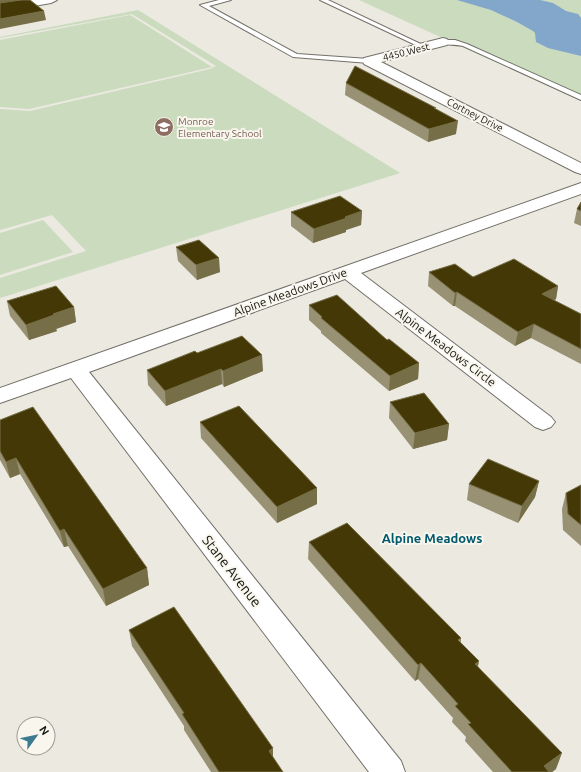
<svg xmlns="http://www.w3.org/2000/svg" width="581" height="772" viewBox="0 0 581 772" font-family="Ubuntu,sans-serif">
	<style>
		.green { fill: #cadbbe }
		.water { fill: #83a6cb }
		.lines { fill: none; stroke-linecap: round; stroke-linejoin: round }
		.lane-casing { stroke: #737169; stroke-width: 2 }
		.street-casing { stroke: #737169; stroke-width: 2 }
		.lane { fill: #fff; fill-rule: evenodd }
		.street { fill: #fff; fill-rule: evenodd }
		.wall { fill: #989173 }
		.shaded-wall { fill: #766e47 }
		.building { fill: #443906; stroke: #766e47 }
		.labels { text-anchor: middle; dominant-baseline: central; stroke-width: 4; stroke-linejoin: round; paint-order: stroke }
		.far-street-label { font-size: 10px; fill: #141411; stroke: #f8f6ed }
		.far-education-label { font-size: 10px; fill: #785e54; stroke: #f8f6ed; text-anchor: start }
		.street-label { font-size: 12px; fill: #141411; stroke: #f8f6ed }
		.neighbourhood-label { font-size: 13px; font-weight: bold; fill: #00586e; stroke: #f8f6ed }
		.near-street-label { font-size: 14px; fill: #141411; stroke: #f8f6ed }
	</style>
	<rect width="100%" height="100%" fill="#ebe9e0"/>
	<!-- green -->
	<g class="green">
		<path d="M359 0H581V101Z"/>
		<path d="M138 10 400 173 0 298V278L86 251 52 215 0 230V109L30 111 210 69 216 66 132 14 0 38V37Z"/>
		<path d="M130 15 212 67 29 109 0 107V40Z"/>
		<path d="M43 220 73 252 0 275V233Z"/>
	</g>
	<!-- water -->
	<path class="water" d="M457 0H540L553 3 566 11 578 14 581 18V56L548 48 536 42 535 33 533 31 517 22 491 10Z"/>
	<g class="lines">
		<defs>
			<g id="lane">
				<path d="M219 0H231L209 6 297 54 369 59 372 61 369 63 293 57 200 5Z"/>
				<path d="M320 0H328L427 47 422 48Z"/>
				<path d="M455 40 467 44 581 95V100L463 46C456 44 445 46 440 42L443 40Z"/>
			</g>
			<g id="street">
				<path d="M32 0H57L51 3 0 12V6Z"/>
				<path d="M443 38 447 39 449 42 447 45 381 62 581 163V174L575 172 364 64 363 61 364 58Z"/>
				<path d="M581 183V194L361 273 551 417 555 422 551 427 543 430 535 427 345 279 89 372 401 761 405 772H369L71 378 0 403V388Z"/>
			</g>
		</defs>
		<!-- lane casing -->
		<use href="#lane" class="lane-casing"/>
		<!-- street casing -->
		<use href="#street" class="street-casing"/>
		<!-- lane -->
		<use href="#lane" class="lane"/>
		<!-- street -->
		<use href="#street" class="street"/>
	</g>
	<!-- wall -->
	<g class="wall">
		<path d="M346 83 436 109 456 134 428 142 345 95Z"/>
		<path d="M581 202V226L574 223 577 209Z"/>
		<path d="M362 211 361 225 346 230V232L313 243 291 226V212Z"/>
		<path d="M176 247 220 272 197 280 178 261Z"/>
		<path d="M429 272 558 286 556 299 554 300 581 314V364L531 338 515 346 455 306H453L428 286Z"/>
		<path d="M7 301 74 307 76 322 56 329 57 331 29 340 10 316Z"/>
		<path d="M309 305 387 340 419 363 418 379 389 391 321 333V331L309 320Z"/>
		<path d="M197 353 263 371 224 387 222 384 166 406 148 385 147 370Z"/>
		<path d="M390 402 449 424 447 440 413 449 389 418Z"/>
		<path d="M0 420 147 568 149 585 106 606 68 546 64 547 20 474 10 478 0 460Z"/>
		<path d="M200 422 317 488V504L277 523 201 438Z"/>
		<path d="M539 481 535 497 518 523 467 500 469 484Z"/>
		<path d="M581 485V546L563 530 562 509 566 493Z"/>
		<path d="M309 542 461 638V643L479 661 478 666 556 769 552 772H493L465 741 466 737 452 722 453 718 418 679 415 681 308 559Z"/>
		<path d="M129 630 273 758 283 772H211L184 730V726L132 646Z"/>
	</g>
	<!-- shaded-wall -->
	<g class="shaded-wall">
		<path d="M0 0H20L0 5Z"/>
		<path d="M44 11 46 20 0 29V19Z"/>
		<path d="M458 121 456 134 428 142 429 129Z"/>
		<path d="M362 211 361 225 346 230V232L313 243 314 229 345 217Z"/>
		<path d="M219 258 220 272 197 280 196 265Z"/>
		<path d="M558 286 556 299 539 307 542 294Z"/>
		<path d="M457 292 455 306H453L455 293Z"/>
		<path d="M74 307 76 322 56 329 57 331 29 340 26 325 53 314Z"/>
		<path d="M534 324 531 338 515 346 518 332Z"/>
		<path d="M262 355 263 371 224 387 223 371Z"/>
		<path d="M419 363 418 379 389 391 390 376Z"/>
		<path d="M221 369 222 384 166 406 165 391Z"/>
		<path d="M449 424 447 440 413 449 415 433Z"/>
		<path d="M16 458 20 474 10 478 6 462Z"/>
		<path d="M539 481 535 497 518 523 522 506Z"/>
		<path d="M317 488V504L277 523V507Z"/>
		<path d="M64 529 68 546 64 547 60 531Z"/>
		<path d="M147 568 149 585 106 606 103 589Z"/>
		<path d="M479 661 475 678V664Z"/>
		<path d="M421 663 418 679 415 681 418 665Z"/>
		<path d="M273 748V764L269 751Z"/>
		<path d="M562 753 556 769 552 772H542L544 766Z"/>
	</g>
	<!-- building -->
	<g class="building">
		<path d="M21 0H30L44 11 0 19V3Z"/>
		<path d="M355 66 436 108H434L458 121 429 129 346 83Z"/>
		<path d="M340 196 362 211 345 217 347 218 314 229 291 212Z"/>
		<path d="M581 202V211L577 209Z"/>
		<path d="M199 240 219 258 196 265 176 247Z"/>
		<path d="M514 259 558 286 542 294 581 314V349L534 324 518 332 457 292 455 293 429 272 455 264 473 277Z"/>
		<path d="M56 286 74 307 53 314 54 315 26 325 7 301Z"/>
		<path d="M337 295 387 340 389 339 419 363 390 376 321 318 322 317 309 305Z"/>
		<path d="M242 336 262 355 223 371 221 369 165 391 147 370 195 351 197 353Z"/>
		<path d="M424 393 449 424 415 433 390 402Z"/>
		<path d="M239 406 317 488 277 507 200 422Z"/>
		<path d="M33 407 147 568 103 589 64 529 60 531 16 458 6 462 0 451V420Z"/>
		<path d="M488 459 539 481 522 506 469 484Z"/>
		<path d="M581 485V525L568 514 566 493Z"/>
		<path d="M347 523 461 638 458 640 479 661 475 664 562 753 544 766 549 772H512L468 724 471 723 455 706 458 704 421 663 418 665 309 542Z"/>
		<path d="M174 607 273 748 269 751 283 772H219L182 714 184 713 129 630Z"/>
	</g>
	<!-- icons -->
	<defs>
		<symbol id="school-disc" viewBox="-11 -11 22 22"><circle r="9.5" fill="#8d6e63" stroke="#f8f6ed"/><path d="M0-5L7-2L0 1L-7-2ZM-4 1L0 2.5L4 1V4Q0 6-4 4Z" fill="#fff"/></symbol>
	</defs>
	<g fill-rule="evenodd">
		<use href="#school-disc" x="153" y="116" width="22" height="22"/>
	</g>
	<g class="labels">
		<!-- far-street labels -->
		<g class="far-street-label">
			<text transform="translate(406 52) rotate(-14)">4450 West</text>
			<text transform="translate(475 115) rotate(27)">Cortney Drive</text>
		</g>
		<!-- far-education labels -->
		<g class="far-education-label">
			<text x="178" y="121">Monroe<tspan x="178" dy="12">Elementary School</tspan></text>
		</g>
		<!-- street labels -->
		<g class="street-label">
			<text transform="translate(290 292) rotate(-20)">Alpine Meadows Drive</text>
			<text transform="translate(446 347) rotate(37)">Alpine Meadows Circle</text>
		</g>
		<!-- neighbourhood labels -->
		<g class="neighbourhood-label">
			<text x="432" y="538">Alpine Meadows</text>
		</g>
		<!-- near-street labels -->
		<g class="near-street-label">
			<text transform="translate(232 571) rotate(52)">Stane Avenue</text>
		</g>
	</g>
	<!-- north arrow -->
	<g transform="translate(36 736) rotate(57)"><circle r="19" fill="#f8f6ed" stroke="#9d9c95"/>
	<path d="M0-3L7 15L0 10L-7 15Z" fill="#3c7b90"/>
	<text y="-6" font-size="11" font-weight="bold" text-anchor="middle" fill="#141411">N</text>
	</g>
</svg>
